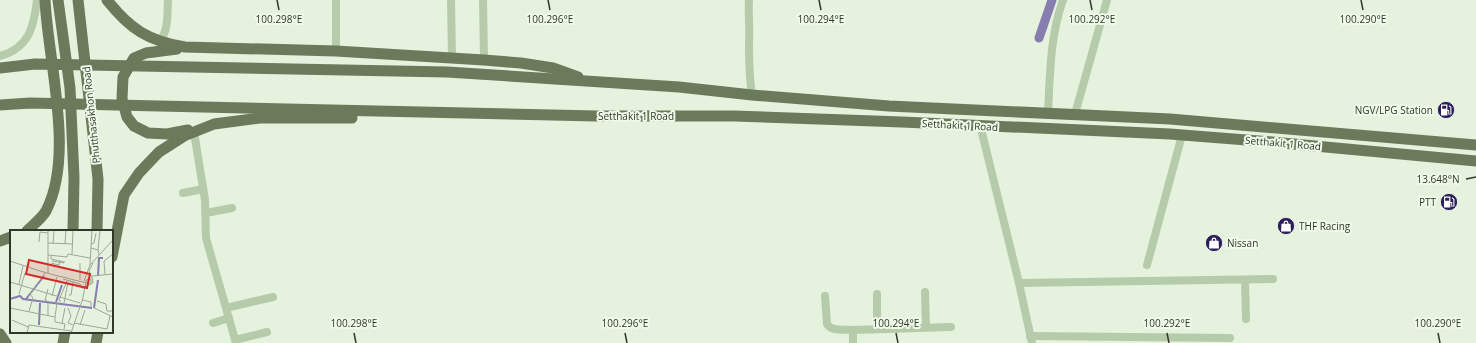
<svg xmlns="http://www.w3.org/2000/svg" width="1476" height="343" viewBox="0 0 1476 343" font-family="'Open Sans',sans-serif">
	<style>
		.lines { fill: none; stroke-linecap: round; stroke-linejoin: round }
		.canal { stroke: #877daf; stroke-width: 9 }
		.minor { stroke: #b6cbaa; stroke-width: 8 }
		.major { stroke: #6a7a5b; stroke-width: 11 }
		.ticks { fill: none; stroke: #313829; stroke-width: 1.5 }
		.labels { text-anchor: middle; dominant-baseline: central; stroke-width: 4; stroke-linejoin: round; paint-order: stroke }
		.poi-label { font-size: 10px; fill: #313829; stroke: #effaea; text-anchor: end }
		.street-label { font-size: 10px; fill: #313829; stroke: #effaea }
		.inset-river { fill: none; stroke: #877daf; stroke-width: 2 }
		.inset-road { fill: none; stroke: #9ca896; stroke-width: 1 }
		.view { fill: #d62828; fill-opacity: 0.15; stroke: #d62828; stroke-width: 2 }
		.inset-edge { fill: none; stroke: #313829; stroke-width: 2 }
		.ticks-label { font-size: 10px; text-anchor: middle; fill: #313829; stroke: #effaea; stroke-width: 4; stroke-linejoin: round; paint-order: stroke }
	</style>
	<rect width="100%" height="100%" fill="#e4f2de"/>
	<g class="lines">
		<!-- canal -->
		<path class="canal" d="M1039 38 1052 0"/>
		<!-- minor -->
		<g class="minor">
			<path d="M336 0V51"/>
			<path d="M451 0 452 58"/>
			<path d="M483 0 484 60"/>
			<path d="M749 0C748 14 750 27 749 41 749 60 749 77 752 95"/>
			<path d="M160 41C169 29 167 14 168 0"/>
			<path d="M0 56C29 48 34 27 37 0"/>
			<path d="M1048 113C1050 75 1050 36 1063 0"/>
			<path d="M1075 114 1107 0"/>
			<path d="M980 125 1019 283 1032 343"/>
			<path d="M194 132 205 200 206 238 236 343"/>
			<path d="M183 193 203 189"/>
			<path d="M206 213 232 208"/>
			<path d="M1147 265 1182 135"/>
			<path d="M1245 280 1246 319"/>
			<path d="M1019 283 1273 279"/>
			<path d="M925 292 926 327"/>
			<path d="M877 294V329"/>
			<path d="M825 296 827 324C831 332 845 329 853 330"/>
			<path d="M226 308 273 297"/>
			<path d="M213 323 229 318"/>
			<path d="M1030 336 1230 338"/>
			<path d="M235 340 267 332"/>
			<path d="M853 343V330L951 327"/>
		</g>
		<!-- major -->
		<g class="major">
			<path d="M58 0 70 88 74 178 73 231"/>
			<path d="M78 0 98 179 97 231"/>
			<path d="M107 0C130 29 148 41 185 47L336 51 484 60 521 63 553 68 578 77"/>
			<path d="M177 49 146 53 134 58 123 77 122 99 127 117 134 126 148 133 167 134 188 130"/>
			<path d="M0 68 35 64 447 72 679 87 752 95 889 106 1170 119 1476 145"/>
			<path d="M0 105 30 103 596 116H734L902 122 1170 134 1272 142 1476 161"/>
			<path d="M27 231C33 225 42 218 46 211 75 155 48 62 45 0"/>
			<path d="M0 241 11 237"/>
			<path d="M112 257 124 195 139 173 159 152 184 136 214 124 260 118H352"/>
			<path d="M0 334 6 343"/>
			<path d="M63 343 65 332"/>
			<path d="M96 343 98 332"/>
		</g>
	</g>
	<!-- ticks -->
	<path class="ticks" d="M277 0 279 10M548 0 550 10M819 0 821 10M1090 0 1092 10M1361 0 1363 10M1466 179 1476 177M354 333 356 343M625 333 627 343M896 333 898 343M1167 333 1169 343M1438 333 1440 343"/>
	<!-- icons -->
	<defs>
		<symbol id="fuel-disc" viewBox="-11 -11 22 22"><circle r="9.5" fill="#2c1f59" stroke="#effaea"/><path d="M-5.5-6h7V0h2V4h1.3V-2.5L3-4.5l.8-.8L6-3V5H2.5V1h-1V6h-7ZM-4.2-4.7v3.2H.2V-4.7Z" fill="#fff"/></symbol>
		<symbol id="shop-disc" viewBox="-11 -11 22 22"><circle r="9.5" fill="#2c1f59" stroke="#effaea"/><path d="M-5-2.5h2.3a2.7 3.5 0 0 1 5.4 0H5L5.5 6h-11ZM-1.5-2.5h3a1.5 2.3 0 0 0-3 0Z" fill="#fff"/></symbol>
	</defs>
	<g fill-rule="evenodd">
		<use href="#fuel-disc" x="1436" y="100" width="20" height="20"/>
		<use href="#fuel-disc" x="1439" y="192" width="20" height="20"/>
		<use href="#shop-disc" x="1276" y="216" width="20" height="20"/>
		<use href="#shop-disc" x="1204" y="233" width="20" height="20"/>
	</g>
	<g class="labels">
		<!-- poi labels -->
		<g class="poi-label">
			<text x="1433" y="110">NGV/LPG Station</text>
			<text x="1436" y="202">PTT</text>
			<text x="1299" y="226" text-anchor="start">THF Racing</text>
			<text x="1227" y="243" text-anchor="start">Nissan</text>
		</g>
		<!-- street labels -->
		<g class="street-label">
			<text transform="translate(91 115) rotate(-96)">Phutthasakhon Road</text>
			<text x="636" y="116">Setthakit 1 Road</text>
			<text transform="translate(960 125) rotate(3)">Setthakit 1 Road</text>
			<text transform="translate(1283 143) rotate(5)">Setthakit 1 Road</text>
		</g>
	</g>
	<!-- overview -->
	<g transform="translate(10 230)">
		<rect width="103" height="103" fill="#e4f2de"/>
		<path class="inset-river" d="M88 46 89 28H93M0 69 10 66 13 69 82 78M16 69 34 46M46 72 52 55M84 78 88 50M29 95 30 73"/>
		<path class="inset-road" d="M29 12 30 2 38 3M38 13 63 14M43 14 44 0M55 14 56 0M81 14 84 13 86 3M81 18 88 20 89 25M88 20 90 0M62 24 63 0M38 25 57 27 58 24 80 28M41 26V29L55 32M0 31 30 41 48 46 53 47 57 48 60 49 77 53H81V49L76 50V52L73 67 72 71 61 103M42 31 54 33M41 33 49 35 50 31M70 33V50M80 35 82 0M38 43V0M95 44 94 31 103 24M82 46 103 44M82 48 79 41 83 33M53 49 70 54 73 59M74 51 80 35 103 10M0 52 70 73M9 54 13 36M75 57 83 53 82 47M9 64 15 43M59 65H61L63 52M42 66 47 47M37 70H35L38 59M72 70 81 72V77M87 71 96 74 97 81H103M51 72 49 70 57 51M54 73 58 52M0 78 45 87V92L55 94 54 99M58 78 61 86 58 93 63 95M84 78 103 87M19 81 23 68 20 64 35 43M38 86V73M45 87 47 73M2 90 18 97M52 93 55 78M64 93 97 99 100 86M70 95 75 80M17 103 19 95 61 101"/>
		<path class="view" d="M19 30 80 44 77 58 16 44Z"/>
		<rect width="103" height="103" class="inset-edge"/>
	</g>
	<g class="ticks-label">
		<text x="279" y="23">100.298°E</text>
		<text x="550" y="23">100.296°E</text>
		<text x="821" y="23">100.294°E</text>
		<text x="1092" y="23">100.292°E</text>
		<text x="1363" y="23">100.290°E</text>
		<text x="1438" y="183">13.648°N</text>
		<text x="354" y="327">100.298°E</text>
		<text x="625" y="327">100.296°E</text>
		<text x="896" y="327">100.294°E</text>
		<text x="1167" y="327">100.292°E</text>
		<text x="1438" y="327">100.290°E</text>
	</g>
</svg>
